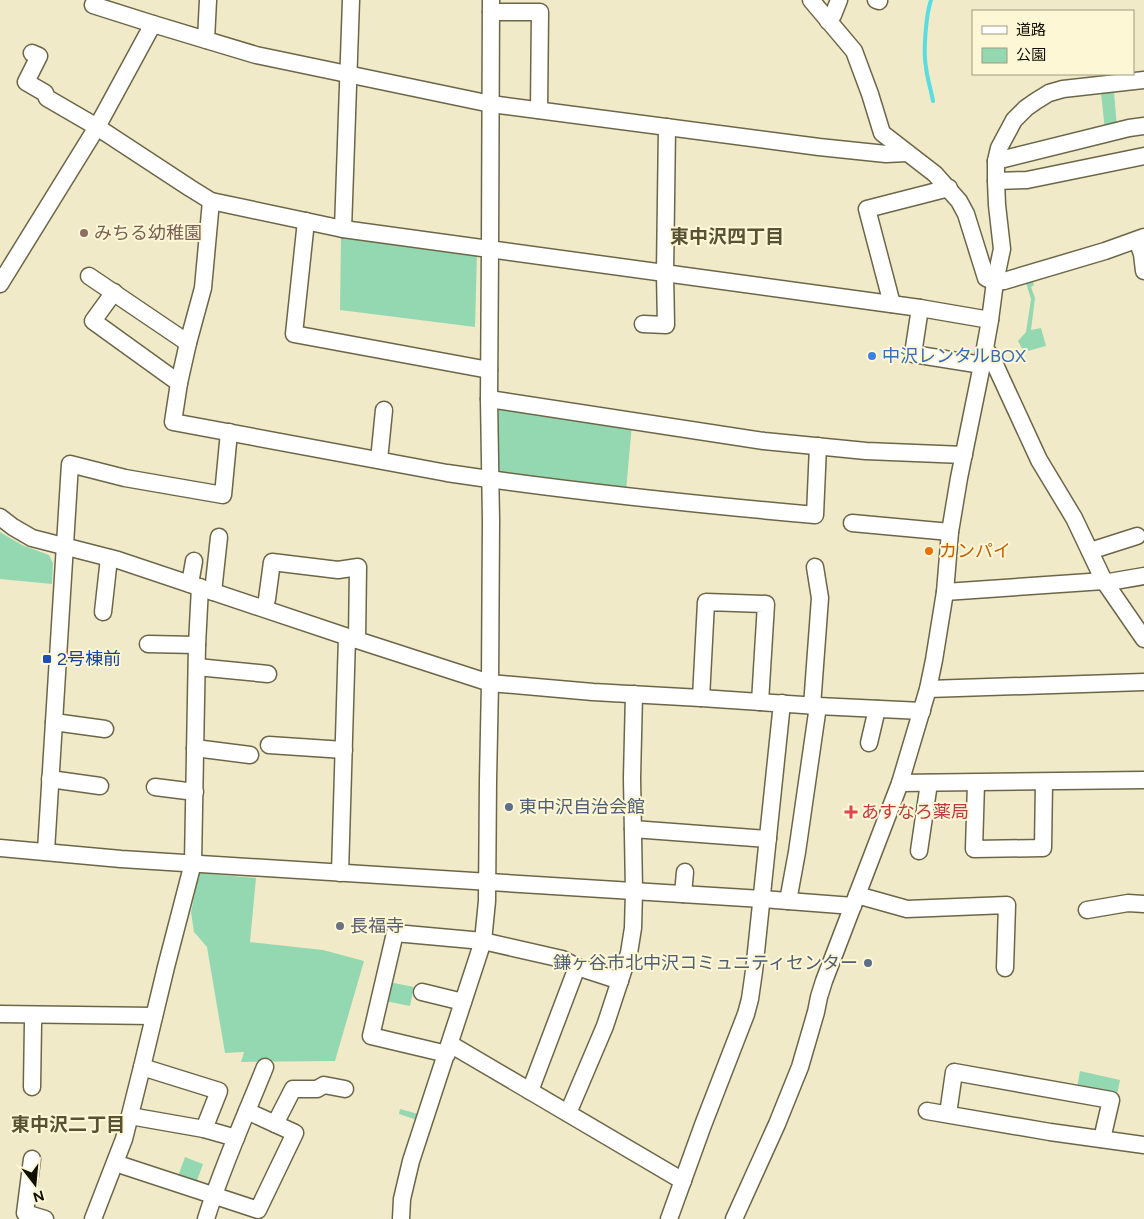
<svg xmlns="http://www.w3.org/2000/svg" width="1144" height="1219" viewBox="0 0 1144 1219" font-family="Figtree,'Noto Sans JP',sans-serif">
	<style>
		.green { fill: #94d8b2 }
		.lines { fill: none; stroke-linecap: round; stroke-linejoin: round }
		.stream { stroke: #59dde1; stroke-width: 4 }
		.minor-casing { stroke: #6c6648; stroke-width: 19 }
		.minor { stroke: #fff; stroke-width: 16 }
		.education-dot { fill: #8d6e63; stroke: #fef7d5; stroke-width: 2 }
		.shop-dot { fill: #3f7fe0; stroke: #fef7d5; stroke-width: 2 }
		.food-dot { fill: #e8710a; stroke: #fef7d5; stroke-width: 2 }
		.transit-dot { fill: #1a4fb4; stroke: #fef7d5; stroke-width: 2 }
		.service-dot { fill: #5c6f8a; stroke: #fef7d5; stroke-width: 2 }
		.health-dot { fill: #e0444e; stroke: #fef7d5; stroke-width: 2 }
		.worship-dot { fill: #6b7280; stroke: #fef7d5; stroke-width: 2 }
		.labels { text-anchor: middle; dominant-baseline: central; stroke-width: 4; stroke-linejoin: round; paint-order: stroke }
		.education-label { font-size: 18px; fill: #785e54; stroke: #fef7d5; text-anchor: start }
		.shop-label { font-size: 18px; fill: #366cbe; stroke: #fef7d5; text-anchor: start }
		.food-label { font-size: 18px; fill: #c56008; stroke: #fef7d5; text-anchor: start }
		.transit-label { font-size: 18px; fill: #164399; stroke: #fef7d5; text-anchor: start }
		.service-label { font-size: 18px; fill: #4e5e75; stroke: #fef7d5; text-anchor: start }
		.health-label { font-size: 18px; fill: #be3a42; stroke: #fef7d5; text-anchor: start }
		.worship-label { font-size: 18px; fill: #5b616d; stroke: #fef7d5; text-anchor: start }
		.neighbourhood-label { font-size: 19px; font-weight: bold; fill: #585234; stroke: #fef7d5 }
	</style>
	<rect width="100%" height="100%" fill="#f1eac8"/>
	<!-- green -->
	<g class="green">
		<path d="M1114 92 1117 128 1105 131 1101 93Z"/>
		<path d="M341 234 477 254 475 327 340 310Z"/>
		<path d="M1032 278 1034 285 1031 287 1035 298 1031 330 1041 328 1046 346 1024 352 1018 341 1026 332 1031 299 1025 280Z"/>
		<path d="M495 406 632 424 626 491 496 474Z"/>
		<path d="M0 532 22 545 49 555 53 563 52 584 0 579Z"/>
		<path d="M199 873 256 878 250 942 323 950 364 961 335 1061 241 1062 244 1052 225 1053 207 947 194 932 191 912Z"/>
		<path d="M389 982 414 987 410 1006 385 1001Z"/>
		<path d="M1080 1071 1120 1080 1117 1095 1077 1088Z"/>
		<path d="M400 1109 422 1115 420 1121 399 1114Z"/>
		<path d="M185 1157 203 1164 195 1186 177 1179Z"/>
	</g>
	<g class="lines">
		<!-- stream -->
		<path class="stream" d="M931 0C926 15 923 51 926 67 927 78 931 90 933 101"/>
		<defs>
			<g id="minor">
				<path d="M811 0 854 51 870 94 882 133 935 174 959 201 966 214 986 278 995 282 1004 281 1105 251 1144 237"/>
				<path d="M876 0 879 1"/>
				<path d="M93 5 153 24 256 55 491 104 819 147 886 154 907 153"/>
				<path d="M491 12H540L539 110"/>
				<path d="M828 21 833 15 839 0"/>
				<path d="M206 40 208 0"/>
				<path d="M32 53 39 56 26 82 45 93 47 98 97 127 190 188 211 201 343 229 920 308 990 320"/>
				<path d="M996 161 1129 128 1144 126"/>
				<path d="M996 181 1027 180 1144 156"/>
				<path d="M211 201 203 288 188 343 179 383 173 422 447 473C569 491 692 504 815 515L818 446"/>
				<path d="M306 221 294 334 489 370"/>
				<path d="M343 229 351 0"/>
				<path d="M1137 240 1142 254 1144 271"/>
				<path d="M89 276 188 343"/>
				<path d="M0 284 97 127 153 24"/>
				<path d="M114 292 93 321 179 383"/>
				<path d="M892 304 867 209 949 188"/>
				<path d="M920 308 913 354 982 365"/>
				<path d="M643 324 666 325 665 273 667 127"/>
				<path d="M985 349 991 356 1039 460 1074 518 1104 581 1144 639"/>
				<path d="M489 399 764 441 866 451 964 455"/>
				<path d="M379 460 384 410"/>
				<path d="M0 517 13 527 32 538 118 560 357 640 490 683 593 692 701 698 818 706 922 711"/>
				<path d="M852 523 950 532"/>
				<path d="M1090 551 1137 536"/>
				<path d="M190 584 194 561"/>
				<path d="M213 592 219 537"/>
				<path d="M945 592 1104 581 1109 582 1144 576"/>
				<path d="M264 608 267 599 272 562 338 570 358 567 357 640"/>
				<path d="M103 612 109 558"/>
				<path d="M148 644 197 645"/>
				<path d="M197 667 268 674"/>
				<path d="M928 689 1144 682"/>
				<path d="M701 698 706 602 766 604 760 702"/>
				<path d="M812 706 820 598 815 567"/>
				<path d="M54 722 105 729"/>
				<path d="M869 743 877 709"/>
				<path d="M269 745 344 750"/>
				<path d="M195 748 250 755"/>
				<path d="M50 779 100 786"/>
				<path d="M900 783 1144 780"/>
				<path d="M976 783 974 849 1043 848 1044 782"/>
				<path d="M155 787 195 792"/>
				<path d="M633 829 768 839"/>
				<path d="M0 848 121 859 762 899 853 906"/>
				<path d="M46 851 70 464 125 478 223 495 229 432"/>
				<path d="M919 851 929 783"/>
				<path d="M340 873 347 637"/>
				<path d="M683 894 685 872"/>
				<path d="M857 895 907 909 1007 905 1005 968"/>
				<path d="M788 901 797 852 818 706"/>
				<path d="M1087 910 1128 903 1144 904"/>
				<path d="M422 992 463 1002"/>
				<path d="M0 1014 154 1016"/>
				<path d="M450 1044 683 1181"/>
				<path d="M447 1054 371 1036 395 933 483 941 562 959 577 967 620 981"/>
				<path d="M142 1067 219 1091 204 1129"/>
				<path d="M32 1087 33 1023 35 1015"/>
				<path d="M530 1091 577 967"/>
				<path d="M927 1111 1050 1132 1144 1145"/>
				<path d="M568 1113 605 1026 629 953 633 928 634 891 632 778 634 694"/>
				<path d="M948 1114 954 1072 1111 1100 1102 1139"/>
				<path d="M130 1116 204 1129 236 1138"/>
				<path d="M275 1124 293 1089H317L324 1085 345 1089"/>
				<path d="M32 1159 25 1213 45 1219"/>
				<path d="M115 1163 258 1210 295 1133 247 1111"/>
				<path d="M93 1219 124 1139 142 1067 166 967 193 863 197 645 200 587"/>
				<path d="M206 1219C222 1167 245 1117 265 1067"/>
				<path d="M401 1219 402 1199 411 1161 483 941 487 901 488 781 490 683 491 521 489 399 490 249 491 0"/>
				<path d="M669 1219 703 1125 746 1014 750 999 754 971 782 703"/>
				<path d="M734 1219 777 1124 800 1067 816 1012 819 997 824 981 900 783 928 689 934 660 945 592 950 532 959 478 982 365 990 320 995 282 1002 249 997 205 996 181V161L999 148 1014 120 1026 108 1036 101 1049 93 1063 89 1144 80"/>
			</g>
		</defs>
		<!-- minor casing -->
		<use href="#minor" class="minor-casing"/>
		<!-- minor -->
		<use href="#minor" class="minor"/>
	</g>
	<!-- markers -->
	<circle class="education-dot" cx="84" cy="233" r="5"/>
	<circle class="shop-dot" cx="872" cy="356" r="5"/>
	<circle class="food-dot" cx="929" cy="551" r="5"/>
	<rect class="transit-dot" x="42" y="654" width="10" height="10" rx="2.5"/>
	<g class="service-dot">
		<circle cx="509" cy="807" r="5"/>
		<circle cx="868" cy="963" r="5"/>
	</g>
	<path class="health-dot" d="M848.5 804.5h5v5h5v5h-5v5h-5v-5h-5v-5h5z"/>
	<circle class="worship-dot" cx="340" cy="926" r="5"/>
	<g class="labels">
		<!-- education labels -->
		<g class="education-label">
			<text x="94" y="233">みちる幼稚園</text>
		</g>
		<!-- shop labels -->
		<g class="shop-label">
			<text x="882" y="356">中沢レンタルBOX</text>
		</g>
		<!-- food labels -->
		<g class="food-label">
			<text x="939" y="551">カンパイ</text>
		</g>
		<!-- transit labels -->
		<g class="transit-label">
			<text x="57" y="659">2号棟前</text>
		</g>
		<!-- service labels -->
		<g class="service-label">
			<text x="519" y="807">東中沢自治会館</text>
			<text x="858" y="963" text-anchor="end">鎌ヶ谷市北中沢コミュニティセンター</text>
		</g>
		<!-- health labels -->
		<g class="health-label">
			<text x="861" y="812">あすなろ薬局</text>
		</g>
		<!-- worship labels -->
		<g class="worship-label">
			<text x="350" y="926">長福寺</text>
		</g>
		<!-- neighbourhood labels -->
		<g class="neighbourhood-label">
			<text x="727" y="236">東中沢四丁目</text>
			<text x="68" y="1124">東中沢二丁目</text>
		</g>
	</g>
	<!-- legend -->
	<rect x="972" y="10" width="162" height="65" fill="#fef7d5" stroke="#9f9a81"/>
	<rect x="982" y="26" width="25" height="8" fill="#ffffff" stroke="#9f9a81"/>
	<text x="1016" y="35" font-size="15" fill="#110f04">道路</text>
	<rect x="982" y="48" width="25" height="15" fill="#94d8b2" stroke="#9f9a81"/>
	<text x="1016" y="60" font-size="15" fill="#110f04">公園</text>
	<!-- north arrow -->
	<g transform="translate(35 1184) rotate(164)" stroke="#fef7d5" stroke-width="4" paint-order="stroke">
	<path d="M0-4L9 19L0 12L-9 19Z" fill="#110f04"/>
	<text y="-8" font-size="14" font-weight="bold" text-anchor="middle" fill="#110f04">N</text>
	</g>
</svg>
